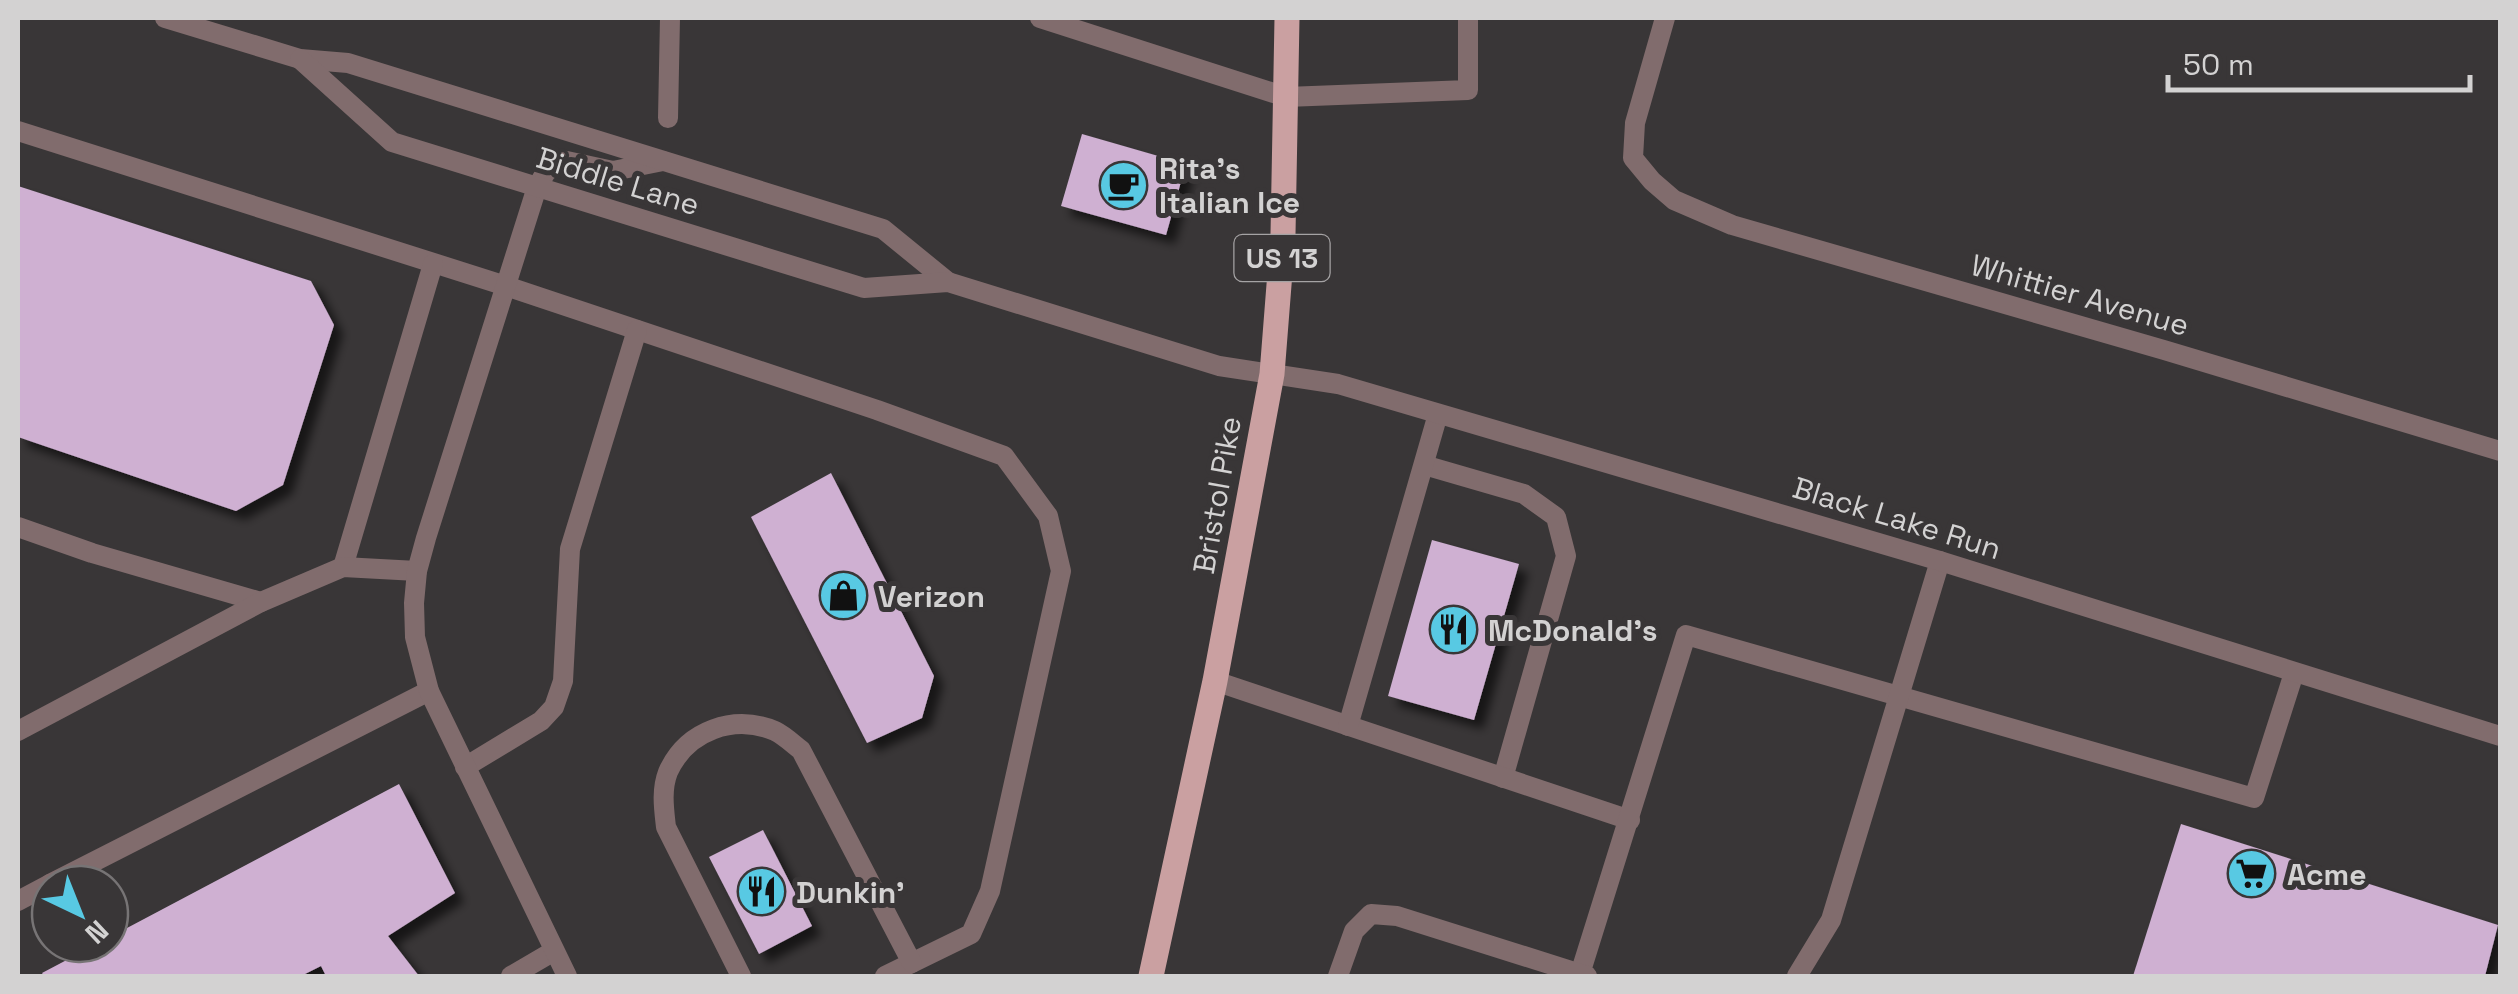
<svg xmlns="http://www.w3.org/2000/svg" width="2518" height="994" viewBox="0 0 2518 994" font-family="'Space Grotesk',sans-serif">
	<style>
		.building { fill: #cfb0d2; filter: url(#shadow) }
		.lines { fill: none; stroke-linecap: round; stroke-linejoin: round }
		.service { stroke: #816c6d; stroke-width: 20 }
		.minor { stroke: #816c6d; stroke-width: 20 }
		.primary { stroke: #caa0a1; stroke-width: 25 }
		.labels { text-anchor: middle; dominant-baseline: central; stroke-width: 10; stroke-linejoin: round; paint-order: stroke }
		.shield { fill: #393637; stroke: #a5a3a4; stroke-width: 2.5 }
		.shield-label { font-size: 28px; font-weight: bold; fill: #d3d2d2 }
		.poi-label { font-size: 30px; font-weight: bold; fill: #d3d2d2; stroke: #393637; text-anchor: start }
		.street-label { font-size: 30px; fill: #d3d2d2; stroke: #393637 }
	</style>
	<defs>
		<filter id="shadow"><feDropShadow dx="9" dy="9" stdDeviation="5" flood-color="#0009"/></filter>
	</defs>
	<rect width="100%" height="100%" fill="#393637"/>
	<!-- building -->
	<g class="building">
		<path d="M1082 134 1186 164 1166 235 1061 206Z"/>
		<path d="M18 186 311 281 334 325 283 485 236 511 18 437Z"/>
		<path d="M831 473 934 676 922 718 867 743 751 517Z"/>
		<path d="M1432 540 1519 564 1474 720 1388 696Z"/>
		<path d="M399 784 455 893 388 936 419 976H326L321 966 301 976H44L42 973 97 944H110V937Z"/>
		<path d="M2181 824 2498 925 2485 976H2133Z"/>
		<path d="M763 830 812 926 759 954 709 857Z"/>
	</g>
	<g class="lines">
		<!-- service -->
		<g class="service">
			<path d="M1040 18 1286 97 1468 90V18"/>
			<path d="M18 131 506 286 877 410 1004 456 1048 516 1061 571 990 891 971 934 885 976"/>
			<path d="M1424 465 1524 494 1556 517 1566 556 1503 778"/>
			<path d="M18 527 92 553 261 602"/>
			<path d="M343 567 433 264"/>
			<path d="M1215 681 1630 820"/>
			<path d="M1348 726 1438 414"/>
			<path d="M18 731 261 602 343 567 417 571"/>
			<path d="M465 767 541 721 554 707 563 681 570 549 637 330"/>
			<path d="M50 884 429 691"/>
			<path d="M18 901 50 884"/>
			<path d="M1580 974 1686 635 2254 798 2294 673"/>
			<path d="M511 976 554 951"/>
			<path d="M567 976 429 691 415 637 414 603 417 571 426 538 537 187 546 172 562 160 613 171 663 161"/>
			<path d="M741 976 666 827C664 809 661 790 668 772 687 730 734 714 775 731 785 736 793 744 801 750L912 963"/>
			<path d="M1338 976 1354 931 1371 914 1397 916 1587 976"/>
			<path d="M1797 976 1831 920 1940 561"/>
		</g>
		<!-- minor -->
		<g class="minor">
			<path d="M165 18 300 59 348 63 883 229 948 282"/>
			<path d="M1665 18 1635 123 1633 158 1652 181 1674 200 1732 225 2164 350 2500 451"/>
			<path d="M300 59 392 142 864 288 948 282 1219 366 1338 384 1940 561 2500 736"/>
			<path d="M668 118 670 18"/>
		</g>
		<!-- primary -->
		<path class="primary" d="M1151 976 1215 681 1272 374 1283 234 1287 18"/>
	</g>
	<!-- icons -->
	<defs>
		<symbol id="cafe-disc" viewBox="-11 -11 22 22"><circle r="9.5" fill="#58c9e3" stroke="#393637"/><path d="M-5.5-4.5H6V0H3Q3 3.5 0 3.5H-2.5Q-5.5 3.5-5.5 0ZM3-3.2v2h1.7v-2ZM-6 4.5H4V6H-6Z" fill="#111"/></symbol>
		<symbol id="shop-disc" viewBox="-11 -11 22 22"><circle r="9.5" fill="#58c9e3" stroke="#393637"/><path d="M-5-2.5h2.3a2.7 3.5 0 0 1 5.4 0H5L5.5 6h-11ZM-1.5-2.5h3a1.5 2.3 0 0 0-3 0Z" fill="#111"/></symbol>
		<symbol id="restaurant-disc" viewBox="-11 -11 22 22"><circle r="9.5" fill="#58c9e3" stroke="#393637"/><path d="M-5-6h1v4h1v-4h1v4h1v-4h1v5L-1.5 .5V6h-2V.5L-5-1ZM5-6V6H3V1.5H1.5Q1.5-4 5-6Z" fill="#111"/></symbol>
		<symbol id="supermarket-disc" viewBox="-11 -11 22 22"><circle r="9.5" fill="#58c9e3" stroke="#393637"/><path d="M-6-5.5h2.5l.6 2H6L4.5 2H-2.5L-4.4-4H-6ZM-1.5 3.2a1.3 1.3 0 1 0 .1 0ZM3 3.2a1.3 1.3 0 1 0 .1 0Z" fill="#111"/></symbol>
	</defs>
	<g fill-rule="evenodd">
		<use href="#cafe-disc" x="1096" y="158" width="55" height="55"/>
		<use href="#shop-disc" x="816" y="568" width="55" height="55"/>
		<use href="#restaurant-disc" x="1426" y="602" width="55" height="55"/>
		<use href="#supermarket-disc" x="2224" y="846" width="55" height="55"/>
		<use href="#restaurant-disc" x="734" y="864" width="55" height="55"/>
	</g>
	<g class="labels">
		<!-- shield labels -->
		<rect class="shield" x="1234.5" y="235" width="95" height="46" rx="8"/>
		<g class="shield-label">
			<text x="1282" y="258">US 13</text>
		</g>
		<!-- poi labels -->
		<g class="poi-label">
			<text x="1159" y="168">Rita's<tspan x="1159" dy="34">Italian Ice</tspan></text>
			<text x="878" y="596">Verizon</text>
			<text x="1488" y="630">McDonald's</text>
			<text x="2287" y="874">Acme</text>
			<text x="796" y="892">Dunkin'</text>
		</g>
		<!-- street labels -->
		<g class="street-label">
			<text transform="translate(618 181) rotate(17)">Biddle Lane</text>
			<text transform="translate(2080 295) rotate(16)">Whittier Avenue</text>
			<text transform="translate(1217 495) rotate(-80)">Bristol Pike</text>
			<text transform="translate(1897 518) rotate(17)">Black Lake Run</text>
		</g>
	</g>
	<!-- border -->
	<rect width="2518" height="994" fill="none" stroke="#d3d2d2" stroke-width="40"/>
	<!-- north arrow -->
	<g transform="translate(80 914) rotate(137)"><circle r="48" fill="#393637" stroke="#777475" stroke-width="2.5"/>
	<path d="M0-8L18 38L0 25L-18 38Z" fill="#58c9e3"/>
	<text y="-15" font-size="28" font-weight="bold" text-anchor="middle" fill="#d3d2d2">N</text>
	</g>
	<!-- scale -->
	<path d="M2168 75v15h302v-15" fill="none" stroke="#d3d2d2" stroke-width="5"/>
	<text x="2183" y="75" font-size="30" fill="#d3d2d2" stroke="#393637" stroke-width="8" paint-order="stroke">50 m</text>
</svg>
